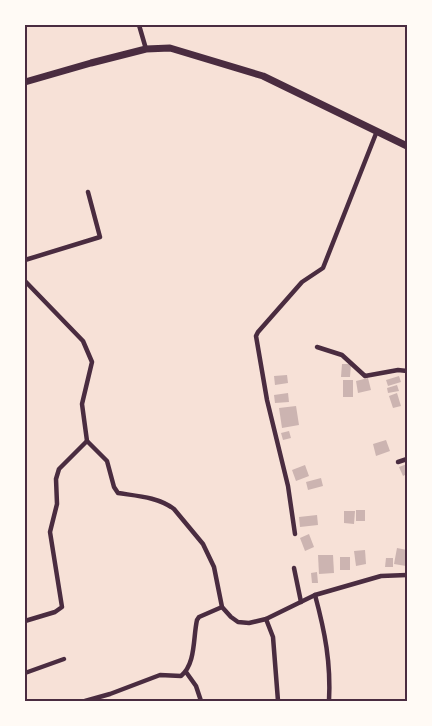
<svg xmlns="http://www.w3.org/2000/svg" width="432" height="726" viewBox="0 0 432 726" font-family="Merriweather,serif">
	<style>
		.building { fill: #ccb4b1 }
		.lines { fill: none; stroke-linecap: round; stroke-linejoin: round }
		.minor { stroke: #4a2c40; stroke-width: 4.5 }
		.primary { stroke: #4a2c40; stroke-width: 7 }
		.neatline { fill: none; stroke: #4a2c40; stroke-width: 2 }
	</style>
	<rect width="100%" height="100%" fill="#f7e1d7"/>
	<!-- building -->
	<g class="building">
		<path d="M342 364H351L350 377H341Z"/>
		<path d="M287 375 288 383 275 385 274 376Z"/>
		<path d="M399 376 401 382 388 386 386 380Z"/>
		<path d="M368 378 371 390 358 393 356 381Z"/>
		<rect x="343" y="380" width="10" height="17"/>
		<path d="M397 385 399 391 388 393 387 388Z"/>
		<path d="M288 393 289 402 275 403 274 395Z"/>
		<path d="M397 393 401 406 393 408 389 396Z"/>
		<path d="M296 406 299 425 282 428 279 408Z"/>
		<path d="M289 431 291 438 283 440 281 433Z"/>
		<path d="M386 440 390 451 376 456 373 444Z"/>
		<path d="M407 464V474L403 476 399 467Z"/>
		<path d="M305 465 309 476 296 481 292 470Z"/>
		<path d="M321 478 323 486 308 490 306 482Z"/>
		<rect x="356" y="510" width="9" height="11"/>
		<path d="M344 511H355L354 524 344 523Z"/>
		<path d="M317 515 318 525 300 527 299 517Z"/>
		<path d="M309 534 314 547 305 551 300 538Z"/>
		<path d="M397 548 407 550 406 566 394 564Z"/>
		<path d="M365 550 366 564 356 566 354 551Z"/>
		<path d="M318 555H333L334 573 319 574Z"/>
		<rect x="340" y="557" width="10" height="13"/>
		<path d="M386 558H393V567H385Z"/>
		<path d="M317 572 318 583H312L311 573Z"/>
	</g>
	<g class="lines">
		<!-- minor -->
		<g class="minor">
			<path d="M139 25 146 49"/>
			<path d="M25 260 100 237 88 192"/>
			<path d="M25 281 83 341 92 362 82 404 87 441 107 461 114 487 118 493C137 496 158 497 174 509L203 544 214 567 222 607 231 617 238 622 249 623 266 619 315 595 381 576 407 575"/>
			<path d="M317 347 342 355 365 376 398 370 407 371"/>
			<path d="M398 462 407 459"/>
			<path d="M295 534 288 486 267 400 256 336 258 332 302 282 323 268 377 131"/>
			<path d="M294 568 301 602"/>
			<path d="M315 595C325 632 331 663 329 701"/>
			<path d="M266 619 273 637 278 701"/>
			<path d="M25 621 55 612 62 607 50 532 57 504 56 479 59 469 87 441"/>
			<path d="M186 672 196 686 201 701"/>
			<path d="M25 673 64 659"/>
			<path d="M85 701 110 694 160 675 181 676C196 664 193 637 197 620L199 617 222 607"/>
		</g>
		<!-- primary -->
		<path class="primary" d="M25 82 91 63 146 49 170 48 263 76 407 146"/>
	</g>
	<!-- border -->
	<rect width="432" height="726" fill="none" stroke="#fffaf5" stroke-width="52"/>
	<rect x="26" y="26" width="380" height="674" class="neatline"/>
</svg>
